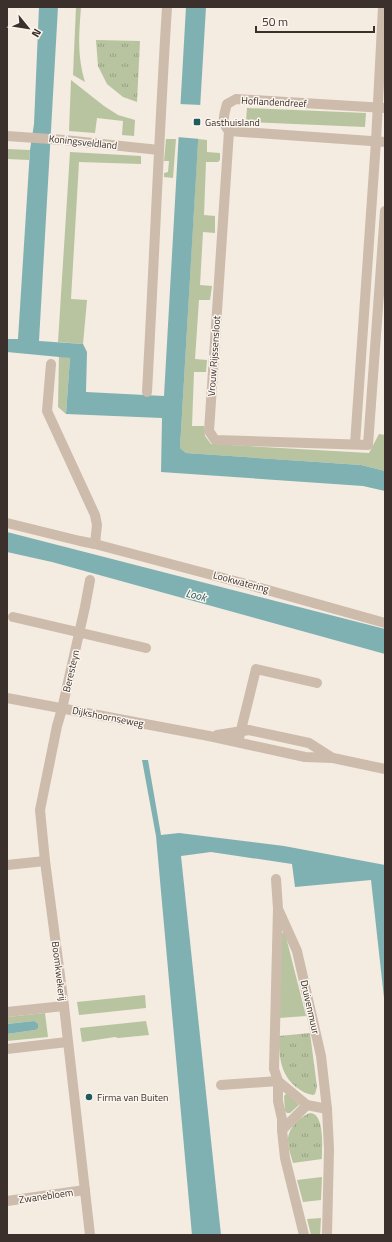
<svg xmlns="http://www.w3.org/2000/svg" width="392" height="1242" viewBox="0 0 392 1242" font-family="'Titillium Web',sans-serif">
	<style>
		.grass { fill: #b8c4a0 }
		.park { fill: url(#park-tufts) }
		.water { fill: #7fb0b2 }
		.pier { fill: #f4ebe1 }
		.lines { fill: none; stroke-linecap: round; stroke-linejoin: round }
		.minor { stroke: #cdbbac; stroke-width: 10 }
		.tertiary { stroke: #cdbbac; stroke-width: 10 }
		.poi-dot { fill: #1f5a5e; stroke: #fbf5ee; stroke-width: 1.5 }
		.labels { text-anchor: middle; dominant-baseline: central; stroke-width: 3; stroke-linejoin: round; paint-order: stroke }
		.street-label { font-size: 10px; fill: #3b302b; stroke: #fbf5ee }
		.poi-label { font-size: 10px; fill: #3b302b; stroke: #fbf5ee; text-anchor: start }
		.water-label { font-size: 11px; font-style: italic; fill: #1f5a5e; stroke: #fbf5ee }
	</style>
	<defs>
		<pattern id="park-tufts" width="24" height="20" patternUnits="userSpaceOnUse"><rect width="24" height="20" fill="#b8c4a0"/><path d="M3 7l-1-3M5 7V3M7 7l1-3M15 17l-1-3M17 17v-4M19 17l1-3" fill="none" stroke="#97a083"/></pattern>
	</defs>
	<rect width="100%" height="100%" fill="#f4ebe1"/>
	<!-- grass -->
	<g class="grass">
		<path d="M76 7H81C79 35 77 54 85 82L73 75Z"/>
		<path d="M71 80 104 106 118 115 135 120 134 136 122 135 123 121 97 118 95 133 69 131Z"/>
		<path d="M247 108 366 113 365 127 246 122Z"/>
		<path d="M166 139H176L173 178 164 177V173L168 172 169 161H164Z"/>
		<path d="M198 139 207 140V152L220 153V160L218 162H206L204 215 215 216V233L203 232 200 285 212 286 210 300H199L195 359 207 360 206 372H194L192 426H204L205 436 211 444 369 453 379 434 385 435V471L361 465 186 453 180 448Z"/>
		<path d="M7 149 30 150 29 160 7 159Z"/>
		<path d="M70 152 141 156V164L79 162 71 299 87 300 83 344 58 342Z"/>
		<path d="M59 356 70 358 66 414 58 407Z"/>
		<path d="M282 933H285L306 1016 279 1018Z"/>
		<path d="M145 995 146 1008 79 1015 77 1002Z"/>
		<path d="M45 1013 48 1037 7 1041V1034L35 1030 34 1021 7 1024V1017Z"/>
		<path d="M146 1021 149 1035 118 1038 115 1037 82 1042 80 1028Z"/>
		<path d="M287 1093 299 1105 290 1113H287L285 1111 284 1096Z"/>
		<path d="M322 1177 321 1200 303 1202 297 1180Z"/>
		<path d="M321 1218 320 1235H311L307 1219Z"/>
	</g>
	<!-- park -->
	<g class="park">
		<path d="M96 40 140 41 137 102 123 97 107 84 98 66Z"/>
		<path d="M310 1033 317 1087 315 1094 313 1095C307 1094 301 1091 296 1087 280 1074 279 1056 279 1036Z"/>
		<path d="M310 1113C325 1113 322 1148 322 1159L293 1163C291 1156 288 1147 288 1140 288 1128 300 1117 310 1113Z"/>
	</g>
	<!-- water -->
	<g class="water">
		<path d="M39 7H58L39 341 83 344 87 352 86 392 164 396 186 7H206L180 448 186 453 361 465 385 471V491L363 486 161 472 162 418 66 414 70 358 7 352V339H18L30 150 34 124Z"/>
		<path d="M7 532 385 629V654L52 562 7 552Z"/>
		<path d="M142 760H148L161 835 179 833 284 846 385 865V1007L371 880 295 887 292 864 211 852 181 856 221 1235H192L156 836Z"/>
		<path d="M34 1021 38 1024V1028L35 1030 7 1034V1024Z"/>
	</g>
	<!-- pier -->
	<path class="pier" d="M179 104 202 105 200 139 177 137Z"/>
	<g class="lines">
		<!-- minor -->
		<g class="minor">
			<path d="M385 108 236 99 227 104C224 114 221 123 229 131L385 142"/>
			<path d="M229 131 209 431 215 440 368 445 385 211"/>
			<path d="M7 136 64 140 159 150"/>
			<path d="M51 364 47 411 95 515 97 525 95 544"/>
			<path d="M147 392C154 264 159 135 167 7"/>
			<path d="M355 444 376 141 383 7"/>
			<path d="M7 523 80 541 95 544 246 584 385 623"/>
			<path d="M13 617 146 648"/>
			<path d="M239 738 256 669 317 683"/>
			<path d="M7 865 45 861"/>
			<path d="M276 879 278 909 274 1069 278 1081V1101L282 1119V1130L285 1158 304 1235"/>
			<path d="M279 911 297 951 321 1056 327 1109 329 1149 327 1235"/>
			<path d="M7 1012 64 1006"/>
			<path d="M7 1049 67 1042"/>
			<path d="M221 1085 278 1081 307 1105 327 1109"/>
			<path d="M282 1130 307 1105"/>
			<path d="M7 1201 85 1190"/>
			<path d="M90 1235 64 1006 45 861 40 810 57 726 62 709 85 607 90 580"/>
		</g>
		<!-- tertiary -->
		<g class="tertiary">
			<path d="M7 698 209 736 305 757 333 758 385 769"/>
			<path d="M217 735 249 730 309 743 331 757"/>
		</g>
	</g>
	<!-- markers -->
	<g class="poi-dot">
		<rect x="193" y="118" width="8" height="8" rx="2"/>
		<circle cx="89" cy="1097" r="4"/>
	</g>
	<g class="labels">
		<!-- street labels -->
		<g class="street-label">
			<text transform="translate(274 102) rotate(3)">Hoflandendreef</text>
			<text transform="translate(83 142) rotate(6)">Koningsveldland</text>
			<text transform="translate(214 356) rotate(-86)">Vrouw Rijssensloot</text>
			<text transform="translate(241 582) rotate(15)">Lookwatering</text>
			<text transform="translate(71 671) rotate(-77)">Beresteyn</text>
			<text transform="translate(108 717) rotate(11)">Dijkshoornseweg</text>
			<text transform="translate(59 971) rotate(83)">Boomkwekerij</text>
			<text transform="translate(310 1007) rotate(77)">Druivenmuur</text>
			<text transform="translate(46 1196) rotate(-8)">Zwanebloem</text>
		</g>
		<!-- poi labels -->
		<g class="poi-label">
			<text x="205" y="122">Gasthuisland</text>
			<text x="97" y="1097">Firma van Buiten</text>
		</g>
		<!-- water labels -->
		<g class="water-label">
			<text transform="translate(196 595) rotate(14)">Look</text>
		</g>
	</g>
	<!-- border -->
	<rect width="392" height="1242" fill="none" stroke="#3b302b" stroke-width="16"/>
	<!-- north arrow -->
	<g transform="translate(28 28) rotate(120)" stroke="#fbf5ee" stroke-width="3" paint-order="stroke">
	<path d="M0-3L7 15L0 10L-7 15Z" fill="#3b302b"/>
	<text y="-6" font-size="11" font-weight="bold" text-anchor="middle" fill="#3b302b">N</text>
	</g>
	<!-- scale -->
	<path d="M256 26v6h118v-6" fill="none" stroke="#3b302b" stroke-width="2"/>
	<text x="262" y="26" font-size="12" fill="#3b302b" stroke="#fbf5ee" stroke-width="3" paint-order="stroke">50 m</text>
</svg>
